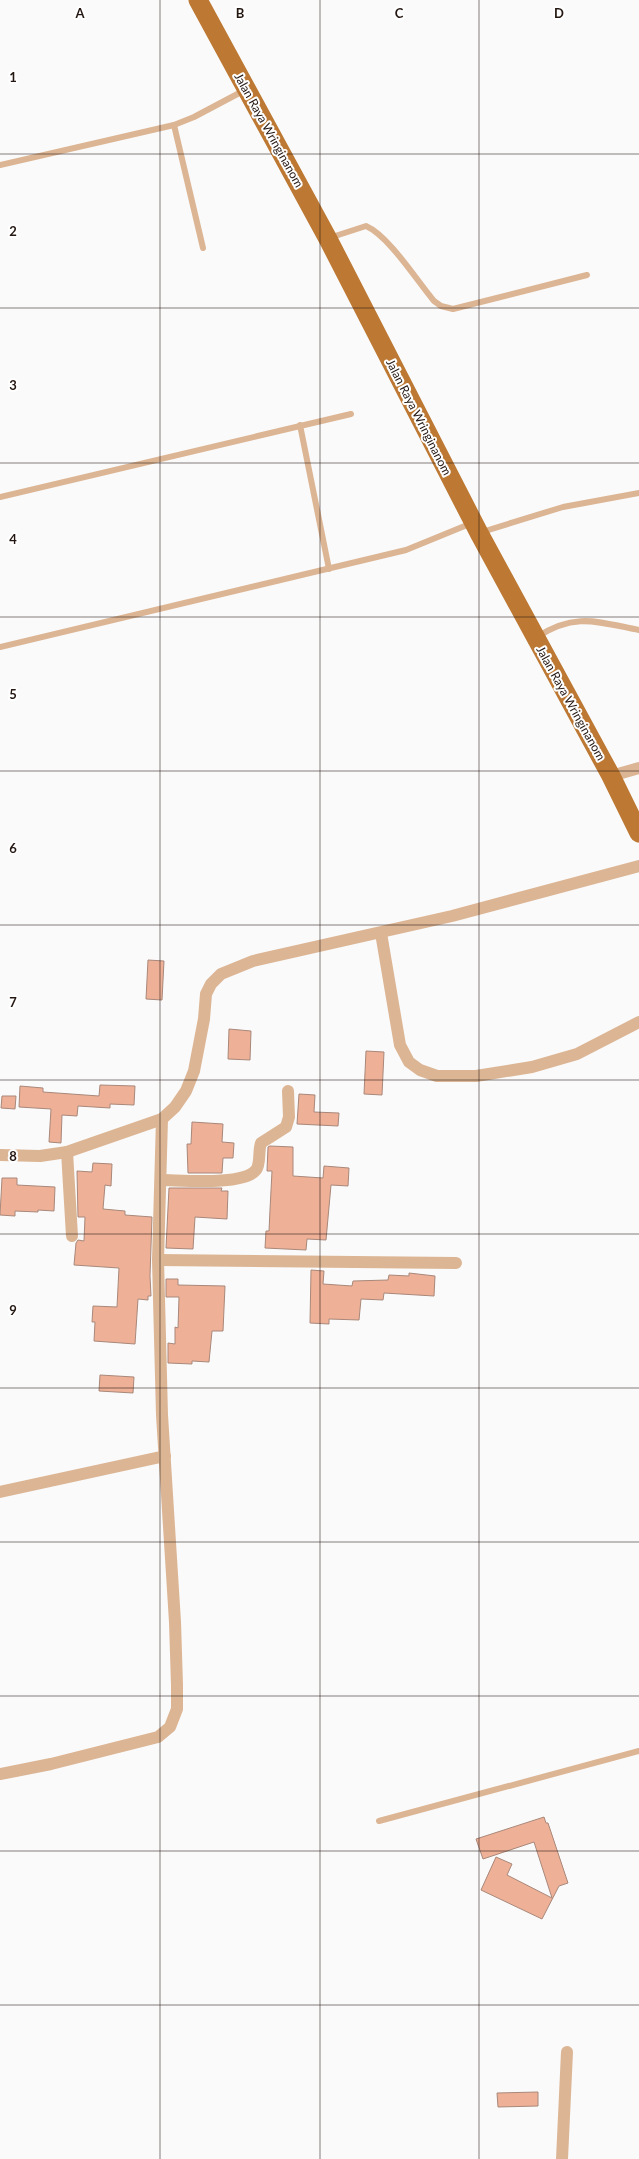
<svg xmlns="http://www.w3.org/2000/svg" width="639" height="2159" viewBox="0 0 639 2159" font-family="Lato,sans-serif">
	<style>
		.building { fill: #eeb097; stroke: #a9887a }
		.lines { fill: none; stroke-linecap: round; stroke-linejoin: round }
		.lane { stroke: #dcb594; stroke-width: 6 }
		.street { stroke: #dcb594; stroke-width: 12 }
		.primary { stroke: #bd7933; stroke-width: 19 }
		.grid { fill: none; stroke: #241712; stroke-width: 1; stroke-opacity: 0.55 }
		.labels { text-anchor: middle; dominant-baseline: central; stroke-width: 4; stroke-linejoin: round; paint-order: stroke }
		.street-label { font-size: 12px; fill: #241712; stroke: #fff }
		.grid-label { font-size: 13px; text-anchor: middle; font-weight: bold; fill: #241712; stroke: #fff; stroke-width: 4; stroke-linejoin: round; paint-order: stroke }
	</style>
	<rect width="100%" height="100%" fill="#fafafa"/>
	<!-- building -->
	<g class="building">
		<path d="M148 960 164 961 162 1000 146 999Z"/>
		<path d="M229 1029 251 1031 250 1060 228 1059Z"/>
		<path d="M366 1051 384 1052 382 1095 364 1094Z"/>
		<path d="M100 1085 135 1086 134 1105 110 1104V1108L78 1106 77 1116 62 1115 61 1143 49 1142 51 1109 19 1107 20 1086 43 1088V1092L99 1096Z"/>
		<path d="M299 1094 315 1095 314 1112 339 1113 338 1126 297 1124Z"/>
		<path d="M2 1096H16L15 1109 1 1108Z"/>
		<path d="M192 1122 223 1124 222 1142 234 1143 233 1158H223L222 1173H188L187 1144H191Z"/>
		<path d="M270 1146 293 1147V1176L323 1178 324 1166 349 1168 348 1186 331 1185 326 1240 307 1239 306 1250 265 1248 266 1231H269L270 1210 272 1171H267L268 1147Z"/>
		<path d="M93 1163 112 1164 111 1186 105 1185 103 1209 125 1211V1215L152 1217 150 1276 151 1296H148V1300L138 1299 135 1344 94 1341 95 1322H92L93 1306 117 1307 119 1268 74 1265 76 1243 78 1240 84 1241 85 1217H78L77 1171 92 1172Z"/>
		<path d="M2 1178H17V1185L55 1187 54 1211 38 1210V1212L15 1211V1216L0 1215Z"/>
		<path d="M169 1188H222L221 1191H228L227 1219 195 1217 193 1249 166 1248Z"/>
		<path d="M311 1270 324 1271 323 1284 352 1286 353 1281 388 1280 389 1275 409 1276V1273L435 1276 434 1296 384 1293 383 1300 361 1299 359 1320 329 1319V1324L310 1323Z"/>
		<path d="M166 1279H178V1285L225 1286 223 1331H212L209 1362 192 1361V1364L168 1363V1343L175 1344V1327L178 1328 179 1297H166Z"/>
		<path d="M100 1375 134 1377 133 1393 99 1391Z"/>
		<path d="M544 1817 546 1823H548L568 1883 559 1886 542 1919 481 1890 496 1857 512 1864 507 1875 552 1898 534 1842 483 1859 476 1839Z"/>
		<path d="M538 2092V2106L498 2107 497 2093Z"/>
	</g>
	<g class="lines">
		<!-- lane -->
		<g class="lane">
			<path d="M174 125 203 248"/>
			<path d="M0 165 174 125 194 117 245 90"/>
			<path d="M329 238 366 226C389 236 417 281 434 301L441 306 453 309 587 275"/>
			<path d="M300 425 329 569"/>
			<path d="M0 497 351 414"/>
			<path d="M482 532 563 507 639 493"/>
			<path d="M537 637C575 612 598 622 639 630"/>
			<path d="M0 647 406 550 472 523"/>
			<path d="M379 1821 639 1751"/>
		</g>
		<!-- street -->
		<g class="street">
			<path d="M611 776 639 768"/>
			<path d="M381 933 400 1045 409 1062 420 1070 437 1076H476L532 1067 577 1054 639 1022"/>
			<path d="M67 1152 72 1236"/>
			<path d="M0 1155 40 1156 67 1152 162 1119 175 1107 186 1091 194 1071 204 1019 206 994 211 984 221 974 253 961 452 916 639 866"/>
			<path d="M161 1180C181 1180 243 1186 256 1170 261 1164 258 1151 261 1143L286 1127 289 1117 288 1091"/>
			<path d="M158 1260 456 1263"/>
			<path d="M0 1492 165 1456"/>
			<path d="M0 1774 51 1764 158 1737 170 1727 177 1709V1685L175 1622 162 1415 158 1260 162 1119"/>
			<path d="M562 2159 567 2052"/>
		</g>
		<!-- primary -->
		<path class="primary" d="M198 0 328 239 479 533 611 776 639 833"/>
	</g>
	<!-- grid -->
	<path class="grid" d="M160 0V2159M320 0V2159M479 0V2159M0 154H639M0 308H639M0 463H639M0 617H639M0 771H639M0 925H639M0 1080H639M0 1234H639M0 1388H639M0 1542H639M0 1696H639M0 1851H639M0 2005H639"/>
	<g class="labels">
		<!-- street labels -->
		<g class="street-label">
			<text transform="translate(269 130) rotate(61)">Jalan Raya Wringinanom</text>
			<text transform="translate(419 417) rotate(63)">Jalan Raya Wringinanom</text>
			<text transform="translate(571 703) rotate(61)">Jalan Raya Wringinanom</text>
		</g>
	</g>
	<g class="grid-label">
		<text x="80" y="18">A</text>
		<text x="240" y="18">B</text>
		<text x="399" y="18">C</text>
		<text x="559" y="18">D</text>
		<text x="13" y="82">1</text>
		<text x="13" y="236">2</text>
		<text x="13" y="390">3</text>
		<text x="13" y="544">4</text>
		<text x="13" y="699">5</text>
		<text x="13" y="853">6</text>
		<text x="13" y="1007">7</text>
		<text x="13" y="1161">8</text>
		<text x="13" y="1315">9</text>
	</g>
</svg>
